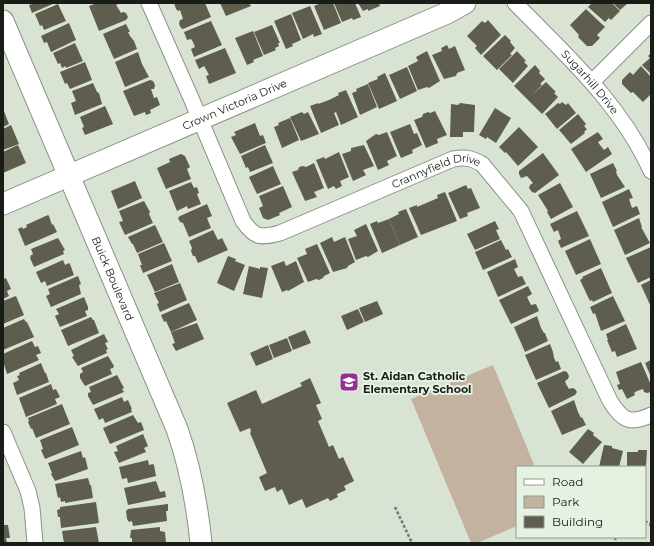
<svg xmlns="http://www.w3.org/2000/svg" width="654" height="546" font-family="Montserrat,sans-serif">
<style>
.green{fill:#c3b29f}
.building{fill:#5e5d4e}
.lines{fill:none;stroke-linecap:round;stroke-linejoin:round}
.street-casing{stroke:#889385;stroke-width:17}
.secondary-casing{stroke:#889385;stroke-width:23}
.path{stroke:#727a70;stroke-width:2.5;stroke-dasharray:3 2;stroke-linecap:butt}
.street{stroke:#fff;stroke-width:15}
.secondary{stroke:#fff;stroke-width:21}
.labels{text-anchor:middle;stroke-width:4;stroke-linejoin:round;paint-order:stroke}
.street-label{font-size:11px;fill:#181d17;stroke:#e5f1e1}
.poi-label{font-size:11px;font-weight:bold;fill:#181d17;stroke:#e5f1e1;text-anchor:start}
</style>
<rect width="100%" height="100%" fill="#d8e3d4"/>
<path class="green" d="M 493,365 L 535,467 L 517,467 L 517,526 L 477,543 L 471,543 L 411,399 Z"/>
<g class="building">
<path d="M 31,3 L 55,3 L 32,13 L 29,5 L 32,4 Z"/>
<path d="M 97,3 L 120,3 L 116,5 L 118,8 L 121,13 L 123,12 L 126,13 L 128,17 L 126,20 L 99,31 L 89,6 Z"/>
<path d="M 174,3 L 205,3 L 211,17 L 183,29 L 181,28 L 179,24 L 180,20 L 183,19 L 180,10 L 178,11 L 176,9 Z"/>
<path d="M 220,3 L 249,3 L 251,6 L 226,16 Z"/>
<path d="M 321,3 L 333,3 L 341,23 L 324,30 L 314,6 Z"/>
<path d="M 334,3 L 355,3 L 361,17 L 353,20 L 352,18 L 342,22 Z"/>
<path d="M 358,3 L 379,3 L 380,6 L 368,11 L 368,9 L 363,11 Z"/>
<path d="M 592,3 L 612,3 L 620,11 L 611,20 L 609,18 L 605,22 L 588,7 Z"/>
<path d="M 613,3 L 628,3 L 620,10 Z"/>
<path d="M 58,4 L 66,21 L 44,30 L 42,25 L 40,26 L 35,14 Z"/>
<path d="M 310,6 L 322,34 L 314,37 L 313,34 L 303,39 L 292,13 Z"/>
<path d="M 586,9 L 605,27 L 597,35 L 600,38 L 592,46 L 587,46 L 578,37 L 579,35 L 570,25 Z"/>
<path d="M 291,14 L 301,40 L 292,44 L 293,46 L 286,49 L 274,21 Z"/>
<path d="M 488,20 L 501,35 L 481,55 L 475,48 L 477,46 L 467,36 L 482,21 L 485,23 Z"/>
<path d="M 211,21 L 222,45 L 194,57 L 191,49 L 195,47 L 193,42 L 191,39 L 187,40 L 184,32 Z"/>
<path d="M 69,23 L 76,40 L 51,52 L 47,42 L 44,43 L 41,36 Z"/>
<path d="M 126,24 L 130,32 L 128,32 L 130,36 L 134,41 L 137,49 L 114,59 L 103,34 Z"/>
<path d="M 272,25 L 280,43 L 278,43 L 279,46 L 275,48 L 276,50 L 264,55 L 254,32 Z"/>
<path d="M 253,31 L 263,56 L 253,60 L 254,62 L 247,65 L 235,38 Z"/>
<path d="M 505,35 L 511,41 L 510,42 L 515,48 L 510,54 L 512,55 L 497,70 L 483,56 Z"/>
<path d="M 75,43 L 83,61 L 66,68 L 66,66 L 62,68 L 60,63 L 58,64 L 53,53 Z"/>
<path d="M 447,45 L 449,49 L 455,46 L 465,70 L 457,73 L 456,76 L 444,79 L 432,55 L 442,51 L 441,48 Z"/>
<path d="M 225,48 L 236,73 L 209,84 L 206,76 L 209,75 L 207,71 L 204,66 L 199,69 L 195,60 Z"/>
<path d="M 427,51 L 440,81 L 429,88 L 427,87 L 418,90 L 408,66 L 418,61 L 416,57 Z"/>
<path d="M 517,51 L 526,61 L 524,62 L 528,66 L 513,83 L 499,69 Z"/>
<path d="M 138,52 L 142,64 L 149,77 L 125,87 L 115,62 Z"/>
<path d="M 651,53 L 651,74 L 642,65 L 650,58 L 648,56 Z"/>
<path d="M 85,62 L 92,80 L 70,89 L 67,83 L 65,84 L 60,72 Z"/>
<path d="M 535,65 L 540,71 L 539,73 L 545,79 L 540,84 L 542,85 L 530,97 L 546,82 L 556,92 L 554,93 L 558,97 L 542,114 L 514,86 Z"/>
<path d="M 641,66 L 651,77 L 651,94 L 643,102 L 633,92 L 631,93 L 622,84 L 622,80 L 630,72 L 633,75 Z"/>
<path d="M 407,67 L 417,91 L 400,99 L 389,75 Z"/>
<path d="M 385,73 L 397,101 L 379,109 L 368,83 L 378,79 L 377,77 Z"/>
<path d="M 150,80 L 153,81 L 155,85 L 154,89 L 151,89 L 154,98 L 157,97 L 160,105 L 150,110 L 151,113 L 146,115 L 145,112 L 134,116 L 123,91 Z"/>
<path d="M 93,83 L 97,92 L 99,93 L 102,104 L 75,115 L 71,103 L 76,101 L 72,91 Z"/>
<path d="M 368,84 L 377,107 L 360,115 L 352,93 L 357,91 L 356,89 Z"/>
<path d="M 346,90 L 358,117 L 341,125 L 336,112 L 334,113 L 339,125 L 321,133 L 310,106 L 318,103 L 318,104 L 329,100 L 339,95 L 338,93 Z"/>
<path d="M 562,102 L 566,105 L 568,103 L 576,113 L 557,129 L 545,114 L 558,103 L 560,104 Z"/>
<path d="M 460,103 L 475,105 L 474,132 L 463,132 L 463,137 L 450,137 L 451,104 L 458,105 Z"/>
<path d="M 105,106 L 113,124 L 85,135 L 82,128 L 84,127 L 80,117 Z"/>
<path d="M 495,108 L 511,118 L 496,143 L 487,137 L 486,139 L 479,135 Z"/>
<path d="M 3,109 L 9,124 L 3,127 Z"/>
<path d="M 435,111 L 447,135 L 437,139 L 438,143 L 426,148 L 414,120 L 422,117 L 423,114 L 428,112 L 430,113 Z"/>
<path d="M 302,112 L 304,114 L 308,112 L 319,134 L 301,141 L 290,117 Z"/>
<path d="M 578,114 L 586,124 L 584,126 L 587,129 L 584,132 L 585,133 L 571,144 L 559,130 Z"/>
<path d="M 290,118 L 299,140 L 282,148 L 274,127 L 279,125 L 278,123 Z"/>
<path d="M 255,123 L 260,136 L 263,135 L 266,143 L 240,154 L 231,137 L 236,135 L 234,132 Z"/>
<path d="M 410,124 L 414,134 L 417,133 L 422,145 L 412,150 L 413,153 L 401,158 L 390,132 Z"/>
<path d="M 11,125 L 19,144 L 3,150 L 3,129 Z"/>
<path d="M 519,127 L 538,147 L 518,166 L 506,152 L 505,153 L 499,147 Z"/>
<path d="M 387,132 L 397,156 L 387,161 L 389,165 L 378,170 L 366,141 L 376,134 L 379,135 Z"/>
<path d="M 598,132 L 603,139 L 598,142 L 600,145 L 604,150 L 608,147 L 612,154 L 586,172 L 571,149 Z"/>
<path d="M 18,145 L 26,163 L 3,173 L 3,152 Z"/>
<path d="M 265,145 L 273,163 L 250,172 L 248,167 L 246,168 L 241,156 Z"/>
<path d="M 364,145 L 374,166 L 363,170 L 366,175 L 353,181 L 342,154 L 351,151 L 351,148 Z"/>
<path d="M 339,152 L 349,177 L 340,181 L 342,186 L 336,189 L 334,186 L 328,189 L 316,160 L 324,157 L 325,159 Z"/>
<path d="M 543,153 L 559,175 L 535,193 L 532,192 L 529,188 L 530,185 L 533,183 L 527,176 L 521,178 L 519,174 L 519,171 Z"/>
<path d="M 181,154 L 185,156 L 190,167 L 187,169 L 191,179 L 166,189 L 157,168 L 170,162 L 169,159 Z"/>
<path d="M 314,163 L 324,188 L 314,192 L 317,197 L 305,201 L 292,172 L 298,170 L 299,167 L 303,166 L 306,167 Z"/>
<path d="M 613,163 L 617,171 L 616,171 L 617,175 L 625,187 L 601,198 L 590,174 Z"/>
<path d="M 273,166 L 281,184 L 257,194 L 249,177 Z"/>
<path d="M 135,181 L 142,198 L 118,209 L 111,191 Z"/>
<path d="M 191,182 L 194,188 L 197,187 L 199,193 L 197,194 L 201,204 L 188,209 L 187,206 L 177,211 L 169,191 Z"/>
<path d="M 560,183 L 573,207 L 551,219 L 547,212 L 548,211 L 538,195 Z"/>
<path d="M 466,185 L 468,189 L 471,188 L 480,208 L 467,213 L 468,216 L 460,219 L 448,193 Z"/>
<path d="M 283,186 L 292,207 L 279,213 L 280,215 L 268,220 L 263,218 L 259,208 L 263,206 L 259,196 Z"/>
<path d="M 629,189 L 633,198 L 629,199 L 632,208 L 637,206 L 640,214 L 613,227 L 602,202 Z"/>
<path d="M 445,192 L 457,221 L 421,235 L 409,208 L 417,205 L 417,207 L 438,198 L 437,195 Z"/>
<path d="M 144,201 L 150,212 L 149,214 L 153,223 L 125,235 L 119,222 L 123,221 L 119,211 Z"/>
<path d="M 207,204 L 212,216 L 207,218 L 211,228 L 189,237 L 183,223 L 180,222 L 178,218 L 180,216 Z"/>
<path d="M 406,209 L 418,237 L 400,245 L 389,219 L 399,214 L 398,212 Z"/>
<path d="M 577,211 L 589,236 L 561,248 L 558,241 L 561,239 L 558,230 L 554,232 L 550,224 Z"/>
<path d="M 48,215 L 49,216 L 52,225 L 53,224 L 57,232 L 25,246 L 18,229 L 22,227 L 23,229 L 27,227 L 26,225 Z"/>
<path d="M 639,218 L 642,227 L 641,227 L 650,243 L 625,255 L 614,230 Z"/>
<path d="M 389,219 L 400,245 L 382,253 L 370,224 L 377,221 L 378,223 Z"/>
<path d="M 495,221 L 499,229 L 496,230 L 500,239 L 475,250 L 467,234 Z"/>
<path d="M 366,224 L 378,251 L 368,257 L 366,256 L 356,260 L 348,239 L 357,236 L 354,230 Z"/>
<path d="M 155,225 L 163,242 L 137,253 L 133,244 L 132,244 L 128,237 Z"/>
<path d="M 213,230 L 218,240 L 222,238 L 228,250 L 198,263 L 195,256 L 193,256 L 191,251 L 192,248 L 189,241 Z"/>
<path d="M 332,237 L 334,242 L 345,237 L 355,262 L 348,266 L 347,268 L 333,272 L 320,243 Z"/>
<path d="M 58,238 L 65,250 L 63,251 L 64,254 L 34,267 L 30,258 L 31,257 L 30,256 L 33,254 L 31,249 Z"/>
<path d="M 590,239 L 601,264 L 576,275 L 565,251 Z"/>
<path d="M 501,240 L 506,250 L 508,249 L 512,257 L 483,270 L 475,252 Z"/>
<path d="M 164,243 L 172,261 L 143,273 L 140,265 L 142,265 L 138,254 Z"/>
<path d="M 317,244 L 330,273 L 324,276 L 323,278 L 319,280 L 316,279 L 308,282 L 297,258 L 307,254 L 305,249 Z"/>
<path d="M 651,247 L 651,277 L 638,283 L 626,258 Z"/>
<path d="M 228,256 L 236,259 L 235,261 L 245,265 L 234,291 L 217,283 Z"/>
<path d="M 515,259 L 518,267 L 514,269 L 518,277 L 522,276 L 526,284 L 498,297 L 487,272 Z"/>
<path d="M 63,260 L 65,265 L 69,263 L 70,264 L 74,275 L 47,286 L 45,281 L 41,283 L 36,272 Z"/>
<path d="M 284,261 L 286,266 L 296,261 L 304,282 L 288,291 L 287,290 L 282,292 L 271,266 Z"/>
<path d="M 172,264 L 179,282 L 155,292 L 147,275 Z"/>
<path d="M 249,266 L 260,269 L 260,267 L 268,268 L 262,298 L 243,294 Z"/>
<path d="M 601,268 L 612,293 L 593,302 L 592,300 L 590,301 L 580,280 L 583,278 L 582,277 Z"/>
<path d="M 78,276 L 81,284 L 79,285 L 81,294 L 51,307 L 46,296 L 50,294 L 48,289 Z"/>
<path d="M 6,278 L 11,289 L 7,291 L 9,296 L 3,299 L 3,279 Z"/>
<path d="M 651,280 L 651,307 L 641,285 Z"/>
<path d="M 180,283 L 187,300 L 160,312 L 157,304 L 159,303 L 154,293 Z"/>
<path d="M 528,286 L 532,294 L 527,297 L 531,305 L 536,304 L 539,311 L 511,324 L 499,300 Z"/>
<path d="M 16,296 L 24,315 L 3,324 L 3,301 Z"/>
<path d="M 613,296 L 625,321 L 601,331 L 595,313 L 593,314 L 590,307 Z"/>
<path d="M 84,297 L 88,307 L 88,310 L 85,311 L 87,316 L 60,327 L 55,316 L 59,314 L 56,309 Z"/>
<path d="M 377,301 L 383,314 L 365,322 L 359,308 Z"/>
<path d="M 189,303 L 197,320 L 171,332 L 166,321 L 164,322 L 161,315 Z"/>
<path d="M 358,309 L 364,322 L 347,330 L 341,316 Z"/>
<path d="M 537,316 L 541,328 L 544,333 L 545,333 L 548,341 L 525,352 L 514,327 Z"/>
<path d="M 91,317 L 93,320 L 94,320 L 99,333 L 68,346 L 61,330 Z"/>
<path d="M 24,319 L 26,322 L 27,322 L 34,337 L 3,350 L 3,328 Z"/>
<path d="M 197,323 L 204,339 L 176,351 L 172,344 L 175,343 L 171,332 Z"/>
<path d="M 626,324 L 637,349 L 617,357 L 615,351 L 612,352 L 607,340 L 608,340 L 606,334 Z"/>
<path d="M 305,330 L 311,343 L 293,350 L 288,337 Z"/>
<path d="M 104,334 L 108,342 L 105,343 L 108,349 L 106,350 L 107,353 L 78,366 L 72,357 L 74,356 L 71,350 Z"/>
<path d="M 287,338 L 292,351 L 274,358 L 269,345 Z"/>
<path d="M 32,341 L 35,347 L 38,346 L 41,353 L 36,355 L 39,360 L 7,374 L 3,361 L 3,354 Z"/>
<path d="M 550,344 L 553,352 L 554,358 L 556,362 L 558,361 L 561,369 L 536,380 L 525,355 Z"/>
<path d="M 268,345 L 273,359 L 256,366 L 250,353 Z"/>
<path d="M 108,356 L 114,366 L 113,368 L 110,369 L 112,374 L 85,386 L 80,378 L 80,374 L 83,372 L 81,368 Z"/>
<path d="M 651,360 L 651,377 L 645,363 Z"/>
<path d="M 641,362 L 651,385 L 651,392 L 647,393 L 644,392 L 643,389 L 637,391 L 634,393 L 635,395 L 627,399 L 622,389 L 619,390 L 617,385 L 620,384 L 616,372 Z"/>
<path d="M 41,363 L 45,373 L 46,373 L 49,382 L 17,395 L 13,383 L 19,380 L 17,376 L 20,375 L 19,373 Z"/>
<path d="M 564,371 L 567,372 L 569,376 L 568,379 L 565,381 L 566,384 L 569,389 L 572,388 L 575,389 L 577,392 L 575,395 L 549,408 L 537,383 Z"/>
<path d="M 117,375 L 124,388 L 122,389 L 124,392 L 93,405 L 88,396 L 88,393 L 91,392 L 89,387 Z"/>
<path d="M 310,378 L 321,403 L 316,405 L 322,419 L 318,421 L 329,447 L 333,445 L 339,459 L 343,457 L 354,481 L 344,486 L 346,490 L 337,494 L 338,497 L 330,501 L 328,498 L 306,508 L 302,499 L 289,505 L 282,489 L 277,492 L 275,487 L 265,491 L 259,477 L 267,473 L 250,433 L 251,432 L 250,428 L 240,432 L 227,403 L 256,390 L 262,404 L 302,386 L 300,383 Z"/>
<path d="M 51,384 L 53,390 L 56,389 L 60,397 L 55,399 L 57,404 L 26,417 L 19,398 Z"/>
<path d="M 122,397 L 124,402 L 128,400 L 132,409 L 131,409 L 132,412 L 105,423 L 103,418 L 99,420 L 94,409 Z"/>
<path d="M 574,400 L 578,412 L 581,418 L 582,417 L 586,425 L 562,435 L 551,411 Z"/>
<path d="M 62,404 L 70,424 L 36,438 L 32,428 L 31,429 L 28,422 L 29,421 L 28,418 Z"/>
<path d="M 133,415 L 138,423 L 141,422 L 144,430 L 110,444 L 103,428 Z"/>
<path d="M 72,427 L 79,445 L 45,459 L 41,450 L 43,449 L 40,440 Z"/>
<path d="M 588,429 L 594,433 L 593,435 L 602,442 L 583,464 L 569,452 Z"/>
<path d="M 143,434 L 148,446 L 144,448 L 146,452 L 119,463 L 114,452 L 118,451 L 116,446 Z"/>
<path d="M 604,445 L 612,446 L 612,448 L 623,451 L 619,467 L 599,467 Z"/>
<path d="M 638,450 L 647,450 L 646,467 L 627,467 L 627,452 L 638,452 Z"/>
<path d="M 81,451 L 83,458 L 85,457 L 88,469 L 55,481 L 51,474 L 52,473 L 48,463 Z"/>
<path d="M 148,460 L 149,465 L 153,464 L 154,465 L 156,476 L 128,483 L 127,478 L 122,479 L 119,467 Z"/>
<path d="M 88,478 L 90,485 L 91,485 L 93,498 L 65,503 L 65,501 L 61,502 L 60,497 L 58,498 L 55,484 Z"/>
<path d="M 156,481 L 160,492 L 165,491 L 166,497 L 128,505 L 124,488 Z"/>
<path d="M 96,502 L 99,523 L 61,528 L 60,517 L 58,517 L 57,510 L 60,509 L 60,507 Z"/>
<path d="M 168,504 L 168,511 L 166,511 L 167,521 L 133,526 L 132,521 L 129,522 L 127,519 L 126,511 L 128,509 Z"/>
<path d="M 3,525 L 8,525 L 10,538 L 6,538 L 7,543 L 3,543 Z"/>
<path d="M 96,527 L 99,543 L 64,543 L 62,531 Z"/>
<path d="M 160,527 L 160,531 L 165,532 L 166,543 L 132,542 L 132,538 L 130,538 L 131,530 Z"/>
</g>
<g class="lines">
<defs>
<g id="street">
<path id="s1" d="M 149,3 L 191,98 L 243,221 C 255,238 260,238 280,233 L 453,159 C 466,157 471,158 482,164 L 521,211 L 610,401 C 622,420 629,425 651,415"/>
<path id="s2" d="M 515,3 C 566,55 621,104 651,171"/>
<path d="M 592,82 L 651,23"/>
<path d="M 3,432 L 28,491 L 32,508 L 35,543"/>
</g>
<g id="secondary">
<path id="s3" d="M 3,21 L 177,429 C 190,466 197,503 201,543"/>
<path id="s4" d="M 3,204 L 447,13 L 465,3"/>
</g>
</defs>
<use href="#street" class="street-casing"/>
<use href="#secondary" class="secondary-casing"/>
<g class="path">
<path d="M 395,507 L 412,543"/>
<path d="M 645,521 L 650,524 L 651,527"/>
<path d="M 615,537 L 616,543"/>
</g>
<use href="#street" class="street"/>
<use href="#secondary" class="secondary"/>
</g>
<defs>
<symbol id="school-square" viewBox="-11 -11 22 22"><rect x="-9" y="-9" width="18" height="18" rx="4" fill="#962f93" stroke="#e5f1e1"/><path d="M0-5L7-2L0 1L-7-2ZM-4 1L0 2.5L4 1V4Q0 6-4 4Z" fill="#fff"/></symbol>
</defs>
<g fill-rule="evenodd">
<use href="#school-square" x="338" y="371" width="22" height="22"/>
</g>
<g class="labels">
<g class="street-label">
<text dy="4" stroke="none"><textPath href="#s2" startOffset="109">Sugarhill Drive</textPath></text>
<text dy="4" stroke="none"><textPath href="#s4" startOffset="252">Crown Victoria Drive</textPath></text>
<text dy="4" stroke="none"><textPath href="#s1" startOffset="450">Crannyfield Drive</textPath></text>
<text dy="4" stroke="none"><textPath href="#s3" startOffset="280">Buick Boulevard</textPath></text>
</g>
<g class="poi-label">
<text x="363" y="380">St. Aidan Catholic<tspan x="363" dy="13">Elementary School</tspan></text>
</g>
</g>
<rect width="654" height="546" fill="none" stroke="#181d17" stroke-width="8"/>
<rect x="516" y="466" width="130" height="72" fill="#e5f1e1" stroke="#939c90"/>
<rect x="524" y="479" width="20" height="6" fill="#ffffff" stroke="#939c90"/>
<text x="552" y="486" font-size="12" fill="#181d17">Road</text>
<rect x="524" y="496" width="20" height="12" fill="#c3b29f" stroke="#939c90"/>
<text x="552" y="506" font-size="12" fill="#181d17">Park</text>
<rect x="524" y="516" width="20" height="12" fill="#5e5d4e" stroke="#939c90"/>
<text x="552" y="526" font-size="12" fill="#181d17">Building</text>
</svg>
